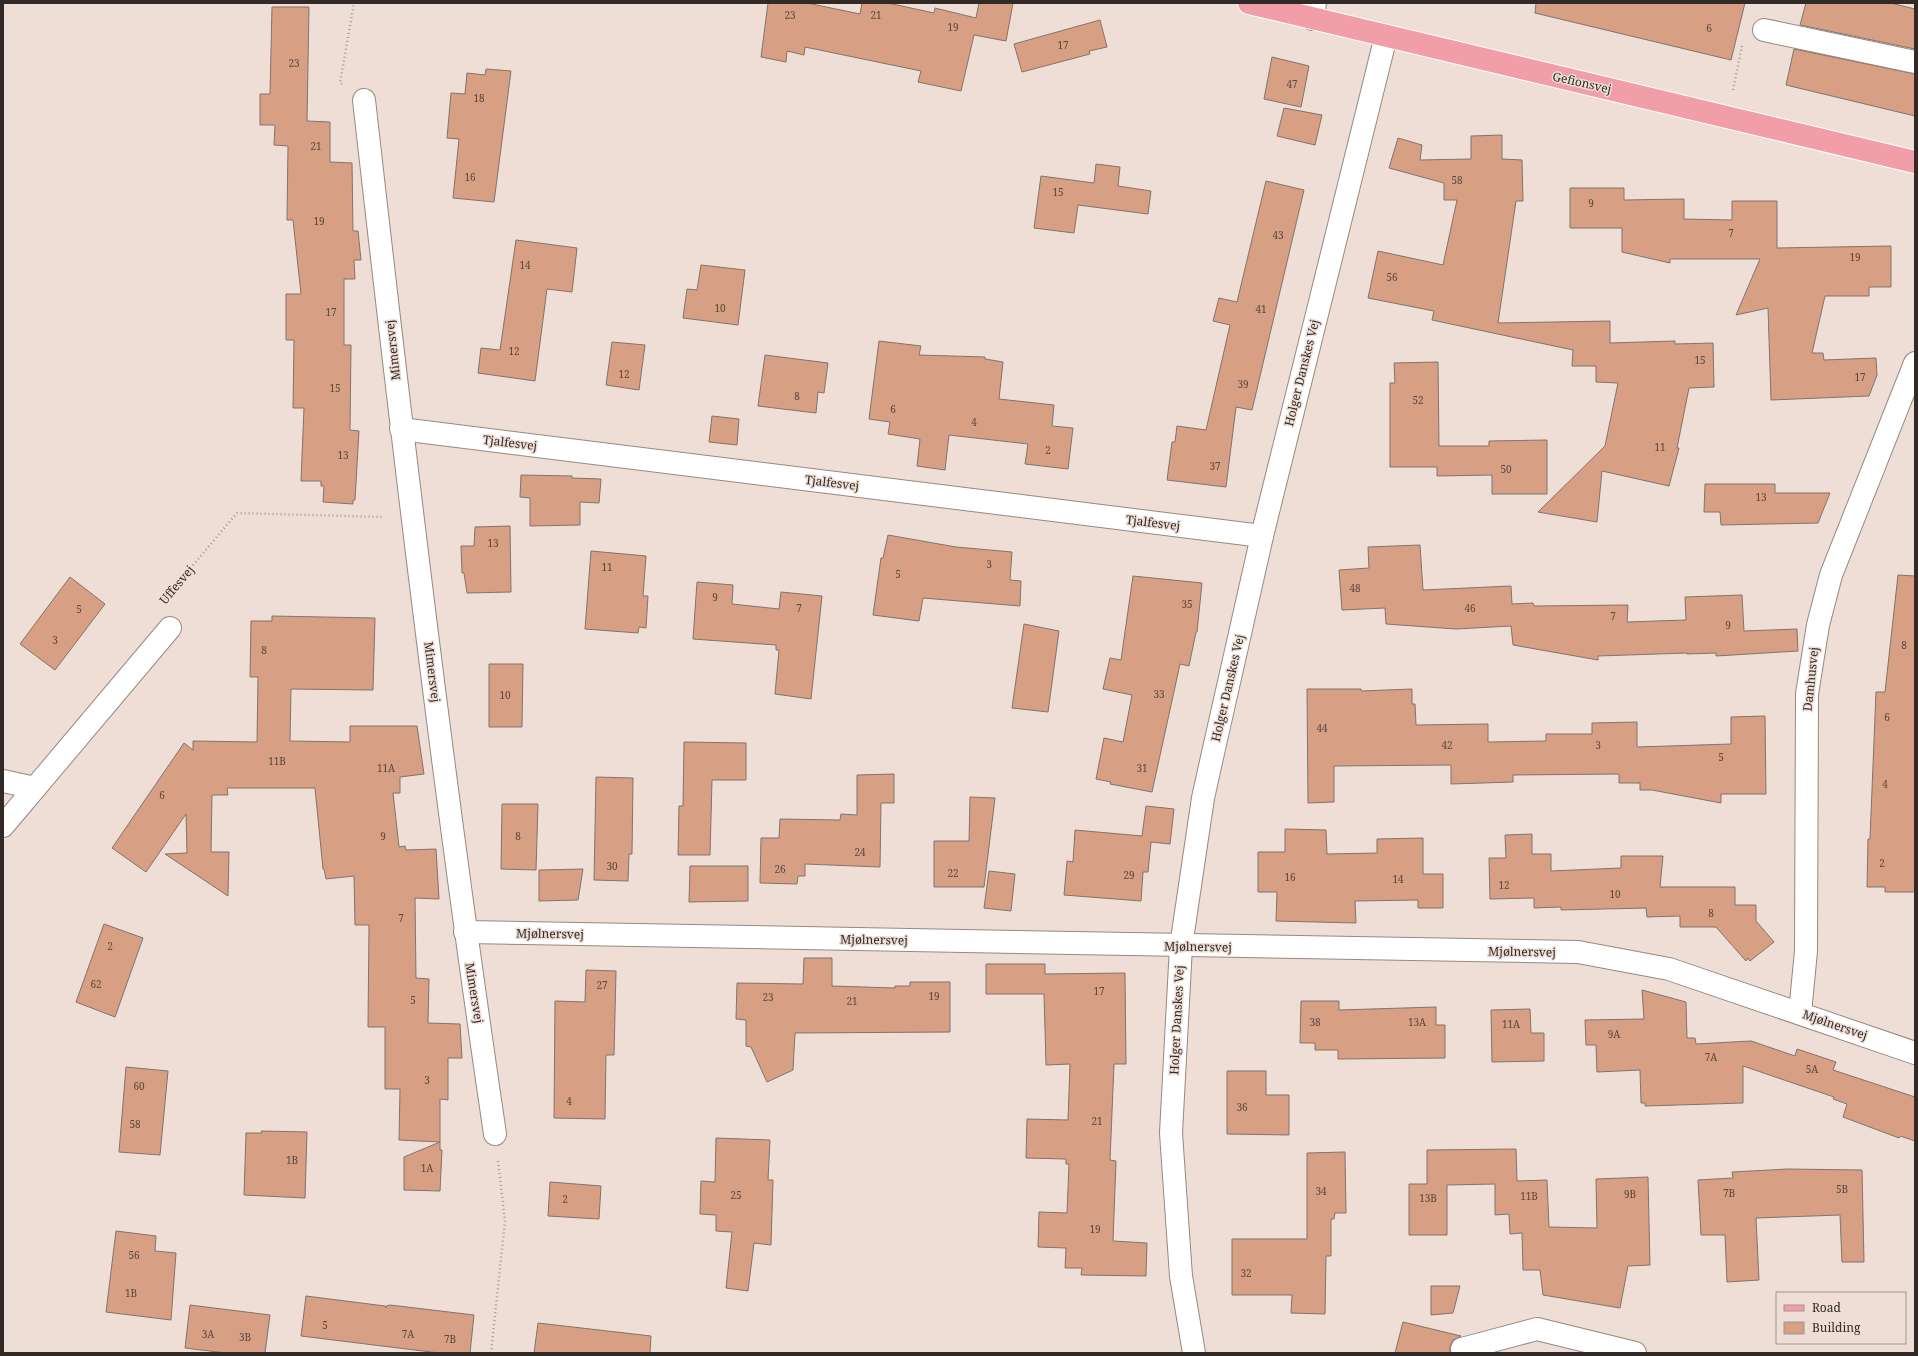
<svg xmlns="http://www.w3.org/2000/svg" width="1918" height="1356" font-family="'Noto Serif',serif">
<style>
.building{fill:#d79f84;stroke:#82736c}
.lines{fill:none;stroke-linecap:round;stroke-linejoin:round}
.minor-casing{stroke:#978881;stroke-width:24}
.major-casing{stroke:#fff;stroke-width:24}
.path{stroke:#a79a94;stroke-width:2.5;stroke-dasharray:1 3;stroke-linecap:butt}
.minor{stroke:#fff;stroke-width:22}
.major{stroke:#f19ea9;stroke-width:22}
.labels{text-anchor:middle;stroke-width:3;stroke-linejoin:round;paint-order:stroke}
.number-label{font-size:10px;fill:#5a473e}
.street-label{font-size:12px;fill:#312a27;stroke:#eeded6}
</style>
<rect width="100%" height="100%" fill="#eeded6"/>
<g class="building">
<path d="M 768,3 L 807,3 L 860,14 L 862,3 L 888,3 L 934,13 L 935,8 L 976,18 L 979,3 L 1013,3 L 1006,41 L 974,35 L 961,91 L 918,82 L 921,71 L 805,47 L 804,55 L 787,51 L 786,62 L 761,57 Z"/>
<path d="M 1536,3 L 1745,3 L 1731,60 L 1535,13 Z"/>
<path d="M 1806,3 L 1891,3 L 1915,9 L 1915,49 L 1800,25 Z"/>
<path d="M 272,7 L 309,7 L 307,121 L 330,122 L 330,162 L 352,163 L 353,231 L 358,231 L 361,260 L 354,260 L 355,279 L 344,279 L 344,345 L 351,345 L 350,430 L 359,431 L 355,500 L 353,500 L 353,504 L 323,502 L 324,486 L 321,486 L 321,481 L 301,481 L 304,408 L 293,408 L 294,340 L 286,340 L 286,294 L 301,294 L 293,220 L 287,220 L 288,146 L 274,145 L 275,125 L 260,125 L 260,94 L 270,94 Z"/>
<path d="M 1100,20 L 1107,47 L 1089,51 L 1090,54 L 1022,72 L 1014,44 Z"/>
<path d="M 1794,49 L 1915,74 L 1915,116 L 1786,85 Z"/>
<path d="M 1272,57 L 1309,66 L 1301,107 L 1264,99 Z"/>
<path d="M 486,69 L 511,71 L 494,202 L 453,198 L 459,139 L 447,138 L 451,93 L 465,94 L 467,73 L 485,75 Z"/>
<path d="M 1284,108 L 1322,115 L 1315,145 L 1277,136 Z"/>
<path d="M 1502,135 L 1502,159 L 1522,160 L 1523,201 L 1516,201 L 1498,323 L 1610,321 L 1610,343 L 1675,341 L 1675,344 L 1713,343 L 1714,387 L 1689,388 L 1677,448 L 1679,448 L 1669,486 L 1602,471 L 1597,522 L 1538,512 L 1605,446 L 1618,383 L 1596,382 L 1596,366 L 1572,366 L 1573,350 L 1432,320 L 1434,311 L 1368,298 L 1378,251 L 1443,265 L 1457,200 L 1444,200 L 1444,183 L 1389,168 L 1398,138 L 1422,145 L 1420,160 L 1471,159 L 1471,136 Z"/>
<path d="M 1096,164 L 1120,167 L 1118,186 L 1151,191 L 1148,214 L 1078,205 L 1074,233 L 1034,228 L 1041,176 L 1094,183 Z"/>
<path d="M 1266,181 L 1304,190 L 1252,410 L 1236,407 L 1226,487 L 1167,480 L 1172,442 L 1175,442 L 1177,426 L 1206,430 L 1230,325 L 1213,321 L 1219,298 L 1237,302 Z"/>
<path d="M 1570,188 L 1624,188 L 1624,200 L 1684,199 L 1684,219 L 1732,220 L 1732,201 L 1777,201 L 1777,248 L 1891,246 L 1891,287 L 1869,287 L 1869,296 L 1825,296 L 1812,353 L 1823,353 L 1824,360 L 1876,358 L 1877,375 L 1869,396 L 1771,400 L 1768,308 L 1736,315 L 1760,259 L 1670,259 L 1670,263 L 1622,252 L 1622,228 L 1570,228 Z"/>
<path d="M 516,240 L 577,248 L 572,292 L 547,289 L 535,381 L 478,373 L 481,348 L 500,350 Z"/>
<path d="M 701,265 L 745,270 L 738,325 L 683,318 L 687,289 L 697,290 Z"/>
<path d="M 879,341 L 921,346 L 919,355 L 985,357 L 985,359 L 1003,362 L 999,399 L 1054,405 L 1052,426 L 1073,428 L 1068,469 L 1025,464 L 1028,444 L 949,435 L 945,470 L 917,466 L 920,439 L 888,434 L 890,422 L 869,419 Z"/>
<path d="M 612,342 L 645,345 L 639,390 L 606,385 Z"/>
<path d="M 765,355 L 828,363 L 824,393 L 818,392 L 816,413 L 758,406 Z"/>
<path d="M 1438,362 L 1439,446 L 1489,446 L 1489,441 L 1547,440 L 1547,494 L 1492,494 L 1492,475 L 1437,476 L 1437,467 L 1390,467 L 1390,383 L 1395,383 L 1394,363 Z"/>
<path d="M 712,416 L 739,419 L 737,445 L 709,442 Z"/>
<path d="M 521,475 L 572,476 L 572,478 L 601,479 L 599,503 L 580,502 L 580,525 L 530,526 L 530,498 L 520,497 Z"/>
<path d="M 1705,484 L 1775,484 L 1775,493 L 1830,493 L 1818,523 L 1721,525 L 1720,512 L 1704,512 Z"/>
<path d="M 510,526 L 511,592 L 467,593 L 464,573 L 462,573 L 461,546 L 474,546 L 475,527 Z"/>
<path d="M 888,535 L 956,547 L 1012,552 L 1010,580 L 1021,581 L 1020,606 L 923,598 L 919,621 L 873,615 L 881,558 L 883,558 Z"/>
<path d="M 1420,545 L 1423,590 L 1511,586 L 1512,604 L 1533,603 L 1534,606 L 1628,605 L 1627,622 L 1686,620 L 1685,597 L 1742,595 L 1744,631 L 1797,629 L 1798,651 L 1716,656 L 1716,653 L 1687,654 L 1687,653 L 1598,656 L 1598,660 L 1513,645 L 1511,626 L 1456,629 L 1386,624 L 1385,608 L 1342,610 L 1339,570 L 1369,568 L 1368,547 Z"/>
<path d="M 591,551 L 646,556 L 643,596 L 648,596 L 646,628 L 639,627 L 638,633 L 585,629 Z"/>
<path d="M 1898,575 L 1915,576 L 1915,892 L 1885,892 L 1885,887 L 1867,887 L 1868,839 L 1870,839 L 1876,692 L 1885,692 Z"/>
<path d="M 1133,576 L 1202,583 L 1197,632 L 1196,632 L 1189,666 L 1180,664 L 1152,792 L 1110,784 L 1111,782 L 1096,779 L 1104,738 L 1123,742 L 1132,695 L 1103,689 L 1110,658 L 1121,660 Z"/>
<path d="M 70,577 L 105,604 L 55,670 L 20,644 Z"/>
<path d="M 697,582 L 733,585 L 732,604 L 779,609 L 781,592 L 822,596 L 811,699 L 775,694 L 779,650 L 776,650 L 776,645 L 693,639 Z"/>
<path d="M 272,616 L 375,618 L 373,690 L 291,689 L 290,741 L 350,742 L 350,726 L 417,726 L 424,774 L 400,777 L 400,793 L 393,793 L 399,847 L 405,846 L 406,850 L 436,849 L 439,899 L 415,898 L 416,978 L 429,979 L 428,1023 L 460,1024 L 462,1058 L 448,1058 L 448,1100 L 440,1099 L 440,1142 L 399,1140 L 400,1089 L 385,1089 L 385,1027 L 368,1027 L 369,925 L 355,925 L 354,876 L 326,879 L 324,869 L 323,869 L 315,788 L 227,788 L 228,795 L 212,795 L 211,852 L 229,852 L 228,896 L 165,854 L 187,853 L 186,814 L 146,872 L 112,848 L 184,743 L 193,750 L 193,741 L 257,742 L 258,677 L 250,677 L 251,621 L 272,621 Z"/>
<path d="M 1024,624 L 1059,631 L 1048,712 L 1012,708 Z"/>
<path d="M 489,664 L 523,664 L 522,727 L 489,727 Z"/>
<path d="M 1307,689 L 1361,689 L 1361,691 L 1412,689 L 1412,704 L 1415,704 L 1416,725 L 1488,724 L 1488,742 L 1546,741 L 1546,734 L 1592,734 L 1592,723 L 1637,722 L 1637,747 L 1731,744 L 1731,717 L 1765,716 L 1766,794 L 1721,794 L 1721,803 L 1652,790 L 1640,790 L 1640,783 L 1619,783 L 1619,774 L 1513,775 L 1513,782 L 1451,784 L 1451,765 L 1334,766 L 1334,802 L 1308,803 Z"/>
<path d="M 684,742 L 746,743 L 746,780 L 712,780 L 710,855 L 678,855 L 679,806 L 683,806 Z"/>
<path d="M 894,774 L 894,803 L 881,803 L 880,867 L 805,864 L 805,876 L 798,876 L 797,884 L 760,883 L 761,838 L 779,838 L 780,819 L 840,820 L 841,814 L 857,815 L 857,775 Z"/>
<path d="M 596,777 L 633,778 L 632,854 L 629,854 L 628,881 L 594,880 Z"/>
<path d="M 970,797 L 995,798 L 984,887 L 934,887 L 934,841 L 969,841 Z"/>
<path d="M 502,804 L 538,804 L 536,870 L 501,869 Z"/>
<path d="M 1146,806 L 1174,809 L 1170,844 L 1151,842 L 1148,872 L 1143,872 L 1141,901 L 1064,895 L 1067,861 L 1073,862 L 1075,830 L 1142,836 Z"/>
<path d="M 1285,829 L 1326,830 L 1327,854 L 1377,853 L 1377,839 L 1423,838 L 1423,874 L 1443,874 L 1443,908 L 1418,908 L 1418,900 L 1355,901 L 1356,923 L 1276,921 L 1277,892 L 1258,892 L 1258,852 L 1285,852 Z"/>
<path d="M 1532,834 L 1532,854 L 1551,854 L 1551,871 L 1621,868 L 1621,856 L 1663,856 L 1660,887 L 1735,887 L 1735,905 L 1756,905 L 1756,921 L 1774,942 L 1750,961 L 1748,958 L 1746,961 L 1716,927 L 1680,927 L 1680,916 L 1647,917 L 1646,908 L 1561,910 L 1561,907 L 1534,908 L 1534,898 L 1490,899 L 1489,858 L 1506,858 L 1505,835 Z"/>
<path d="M 690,866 L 748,866 L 748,901 L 689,902 Z"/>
<path d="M 583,869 L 578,900 L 539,901 L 539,870 Z"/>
<path d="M 989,871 L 1015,874 L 1011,911 L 984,908 Z"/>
<path d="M 104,924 L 143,938 L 115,1017 L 76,1002 Z"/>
<path d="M 804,958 L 832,958 L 832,986 L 895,988 L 895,986 L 910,986 L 910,982 L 950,982 L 950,1032 L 795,1033 L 793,1070 L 767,1082 L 751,1047 L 746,1046 L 746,1020 L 736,1019 L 737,983 L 803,984 Z"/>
<path d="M 986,964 L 1045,964 L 1045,974 L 1125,973 L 1126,1064 L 1114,1064 L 1110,1160 L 1116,1161 L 1113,1241 L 1147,1243 L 1146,1276 L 1081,1275 L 1082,1268 L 1065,1268 L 1066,1248 L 1038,1247 L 1039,1212 L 1067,1213 L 1069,1164 L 1066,1164 L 1066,1159 L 1026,1158 L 1027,1119 L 1068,1120 L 1070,1064 L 1046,1065 L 1044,994 L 986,994 Z"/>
<path d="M 586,970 L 616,971 L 614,1055 L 606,1055 L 605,1119 L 554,1118 L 555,1001 L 585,1002 Z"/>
<path d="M 1642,990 L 1686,1002 L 1687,1038 L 1695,1038 L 1696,1044 L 1751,1041 L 1795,1056 L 1797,1049 L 1836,1062 L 1833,1070 L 1915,1097 L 1915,1141 L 1900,1136 L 1899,1138 L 1843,1117 L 1847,1104 L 1833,1099 L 1834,1097 L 1743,1066 L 1743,1103 L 1645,1106 L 1645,1103 L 1641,1103 L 1640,1070 L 1597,1072 L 1596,1045 L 1586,1045 L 1585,1020 L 1644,1019 Z"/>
<path d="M 1301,1001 L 1339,1001 L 1339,1010 L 1436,1007 L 1436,1025 L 1445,1025 L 1445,1058 L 1338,1059 L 1338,1050 L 1315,1050 L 1315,1043 L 1300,1043 Z"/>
<path d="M 1530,1009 L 1531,1033 L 1544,1033 L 1544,1061 L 1492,1062 L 1491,1010 Z"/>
<path d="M 126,1067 L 168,1071 L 160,1155 L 119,1152 Z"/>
<path d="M 1227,1071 L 1266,1071 L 1266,1095 L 1289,1095 L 1289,1135 L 1227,1134 Z"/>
<path d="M 261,1131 L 307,1132 L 305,1198 L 244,1195 L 246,1133 L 262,1133 Z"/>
<path d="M 716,1138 L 770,1140 L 768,1180 L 773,1180 L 771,1245 L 754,1243 L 748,1291 L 726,1288 L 732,1232 L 716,1231 L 716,1215 L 700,1214 L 701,1181 L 715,1182 Z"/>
<path d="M 440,1142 L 440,1150 L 442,1150 L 440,1191 L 404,1190 L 404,1157 Z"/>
<path d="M 1516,1149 L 1517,1181 L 1547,1180 L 1549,1227 L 1597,1228 L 1596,1179 L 1648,1177 L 1650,1265 L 1628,1266 L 1620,1308 L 1543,1295 L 1540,1270 L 1523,1270 L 1522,1233 L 1510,1234 L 1509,1214 L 1495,1215 L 1495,1184 L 1447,1185 L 1447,1235 L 1409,1235 L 1409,1184 L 1427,1184 L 1427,1150 Z"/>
<path d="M 1345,1152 L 1346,1213 L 1335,1213 L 1334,1219 L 1331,1219 L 1331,1256 L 1326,1256 L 1325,1314 L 1291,1313 L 1292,1295 L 1232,1295 L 1232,1239 L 1307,1239 L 1307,1153 Z"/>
<path d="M 1788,1169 L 1862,1170 L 1864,1262 L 1842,1262 L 1840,1215 L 1756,1218 L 1759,1280 L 1727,1282 L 1725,1235 L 1701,1235 L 1698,1180 L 1733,1178 L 1732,1172 Z"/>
<path d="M 550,1182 L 601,1186 L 599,1219 L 548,1216 Z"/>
<path d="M 116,1231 L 156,1236 L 155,1251 L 176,1253 L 171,1320 L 106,1312 Z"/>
<path d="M 1431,1286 L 1460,1286 L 1453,1313 L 1431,1315 Z"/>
<path d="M 306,1296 L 385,1306 L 386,1308 L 386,1306 L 390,1305 L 474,1315 L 470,1353 L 439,1353 L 301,1336 Z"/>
<path d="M 190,1305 L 270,1315 L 265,1353 L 226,1353 L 185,1348 Z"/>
<path d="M 1403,1322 L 1461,1336 L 1453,1340 L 1450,1346 L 1450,1353 L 1395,1353 Z"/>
<path d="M 538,1323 L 651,1336 L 650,1353 L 534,1353 Z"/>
</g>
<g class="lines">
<defs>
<g id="minor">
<path d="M 1312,19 L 1315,3"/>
<path d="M 1764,30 L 1915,62"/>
<path d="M 364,100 C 403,445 444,791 495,1134"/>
<path d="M 401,429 L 1262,536"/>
<path d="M 3,781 L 35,788"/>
<path d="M 3,826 L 170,628"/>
<path d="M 465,932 L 1578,952 L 1669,969 L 1915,1053"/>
<path d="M 1800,1013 L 1806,951 L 1807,694 L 1818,625 L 1831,575 L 1915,363"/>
<path d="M 1462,1349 L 1537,1329 L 1635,1353"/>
<path d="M 1194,1353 L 1181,1276 L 1171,1133 L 1181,946 L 1203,798 L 1213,753 L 1262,536 L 1386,36"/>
</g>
<path id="major" d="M 1249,3 L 1915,162"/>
</defs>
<use href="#minor" class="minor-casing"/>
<use href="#major" class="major-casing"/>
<g class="path">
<path d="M 342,84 L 340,83 L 354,3"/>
<path d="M 1733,90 L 1742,46"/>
<path d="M 162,602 L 237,513 L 384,517"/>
<path d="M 491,1353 L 505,1221 L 498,1161"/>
</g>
<use href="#minor" class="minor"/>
<use href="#major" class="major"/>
</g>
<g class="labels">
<g class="number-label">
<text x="790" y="19">23</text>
<text x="876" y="19">21</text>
<text x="953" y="31">19</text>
<text x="1709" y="32">6</text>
<text x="1063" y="49">17</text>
<text x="294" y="67">23</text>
<text x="1292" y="88">47</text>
<text x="479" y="102">18</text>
<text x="316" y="150">21</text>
<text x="470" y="181">16</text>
<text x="1457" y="184">58</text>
<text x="1058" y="196">15</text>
<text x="1591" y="207">9</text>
<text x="319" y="225">19</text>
<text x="1731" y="237">7</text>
<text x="1278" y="239">43</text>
<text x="1855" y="261">19</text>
<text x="525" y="269">14</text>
<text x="1392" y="281">56</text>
<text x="720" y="312">10</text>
<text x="1261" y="313">41</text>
<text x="331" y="316">17</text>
<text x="514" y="355">12</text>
<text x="1700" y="364">15</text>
<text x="624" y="378">12</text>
<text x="1860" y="381">17</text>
<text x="1243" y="388">39</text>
<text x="335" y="392">15</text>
<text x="797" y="400">8</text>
<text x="1418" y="404">52</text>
<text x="893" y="413">6</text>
<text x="974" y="426">4</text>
<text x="1660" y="451">11</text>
<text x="1048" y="454">2</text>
<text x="343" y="459">13</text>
<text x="1215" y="470">37</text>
<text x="1506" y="473">50</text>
<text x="1761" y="501">13</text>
<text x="493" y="547">13</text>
<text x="989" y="568">3</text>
<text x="607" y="571">11</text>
<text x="898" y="578">5</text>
<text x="1355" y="592">48</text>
<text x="715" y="601">9</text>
<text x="1187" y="608">35</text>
<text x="799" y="612">7</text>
<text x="1470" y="612">46</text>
<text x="79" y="613">5</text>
<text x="1613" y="620">7</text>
<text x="1728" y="629">9</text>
<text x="55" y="644">3</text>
<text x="1904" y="649">8</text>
<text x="264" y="654">8</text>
<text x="1159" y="698">33</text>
<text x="505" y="699">10</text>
<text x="1887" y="721">6</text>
<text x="1322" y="732">44</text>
<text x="1447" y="749">42</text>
<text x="1598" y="749">3</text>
<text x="1721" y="761">5</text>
<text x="277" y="765">11B</text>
<text x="386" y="772">11A</text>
<text x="1142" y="772">31</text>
<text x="1885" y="788">4</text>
<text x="162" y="799">6</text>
<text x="383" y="840">9</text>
<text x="518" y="840">8</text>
<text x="860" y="856">24</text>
<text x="1882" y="867">2</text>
<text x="612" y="870">30</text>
<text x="780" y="873">26</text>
<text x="953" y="877">22</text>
<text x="1129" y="879">29</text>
<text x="1290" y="881">16</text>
<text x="1398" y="883">14</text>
<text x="1504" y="889">12</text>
<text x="1615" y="898">10</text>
<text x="1711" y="917">8</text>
<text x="401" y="922">7</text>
<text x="110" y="950">2</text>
<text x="96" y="988">62</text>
<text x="602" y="989">27</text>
<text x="1099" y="995">17</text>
<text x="934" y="1000">19</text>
<text x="768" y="1001">23</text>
<text x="413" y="1004">5</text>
<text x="852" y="1005">21</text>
<text x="1315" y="1026">38</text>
<text x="1417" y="1026">13A</text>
<text x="1511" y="1028">11A</text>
<text x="1614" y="1038">9A</text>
<text x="1711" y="1061">7A</text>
<text x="1812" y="1073">5A</text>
<text x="427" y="1084">3</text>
<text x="139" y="1090">60</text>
<text x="569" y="1105">4</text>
<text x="1242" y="1111">36</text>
<text x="1097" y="1125">21</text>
<text x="135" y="1128">58</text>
<text x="292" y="1164">1B</text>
<text x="427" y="1172">1A</text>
<text x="1842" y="1193">5B</text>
<text x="1321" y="1195">34</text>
<text x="1729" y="1197">7B</text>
<text x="1630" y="1198">9B</text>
<text x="736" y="1199">25</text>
<text x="1529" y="1200">11B</text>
<text x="1428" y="1202">13B</text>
<text x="565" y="1203">2</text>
<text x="1095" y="1233">19</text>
<text x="134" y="1259">56</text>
<text x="1246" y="1277">32</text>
<text x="131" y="1297">1B</text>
<text x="325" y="1329">5</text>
<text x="208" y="1338">3A</text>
<text x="408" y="1338">7A</text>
<text x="245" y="1341">3B</text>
<text x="450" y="1343">7B</text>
</g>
<g class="street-label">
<text transform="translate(1582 83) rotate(13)" y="4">Gefionsvej</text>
<text transform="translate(393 350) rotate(-96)" y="4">Mimersvej</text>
<text transform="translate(1302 373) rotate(-76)" y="4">Holger Danskes Vej</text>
<text transform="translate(510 443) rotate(7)" y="4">Tjalfesvej</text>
<text transform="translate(832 483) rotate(7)" y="4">Tjalfesvej</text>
<text transform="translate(1153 523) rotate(7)" y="4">Tjalfesvej</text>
<text transform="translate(177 585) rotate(-50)" y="4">Uffesvej</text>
<text transform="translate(432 672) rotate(83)" y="4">Mimersvej</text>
<text transform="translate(1811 679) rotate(-84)" y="4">Damhusvej</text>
<text transform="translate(1228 688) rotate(-77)" y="4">Holger Danskes Vej</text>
<text transform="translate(550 934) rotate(1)" y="4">Mjølnersvej</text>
<text transform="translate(874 940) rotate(1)" y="4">Mjølnersvej</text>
<text transform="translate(1198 947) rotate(1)" y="4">Mjølnersvej</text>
<text transform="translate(1522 952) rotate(1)" y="4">Mjølnersvej</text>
<text transform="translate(474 993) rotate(81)" y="4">Mimersvej</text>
<text transform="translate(1177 1020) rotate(-87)" y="4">Holger Danskes Vej</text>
<text transform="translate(1835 1025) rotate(19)" y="4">Mjølnersvej</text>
</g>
</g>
<rect width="1918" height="1356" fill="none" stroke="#312a27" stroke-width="8"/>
<rect x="1776" y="1292" width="130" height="52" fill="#eeded6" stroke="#a29690"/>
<rect x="1784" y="1305" width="20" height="6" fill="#f19ea9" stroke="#a29690"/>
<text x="1812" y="1312" font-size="12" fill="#312a27">Road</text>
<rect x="1784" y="1322" width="20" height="12" fill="#d79f84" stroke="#a29690"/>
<text x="1812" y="1332" font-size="12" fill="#312a27">Building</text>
</svg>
